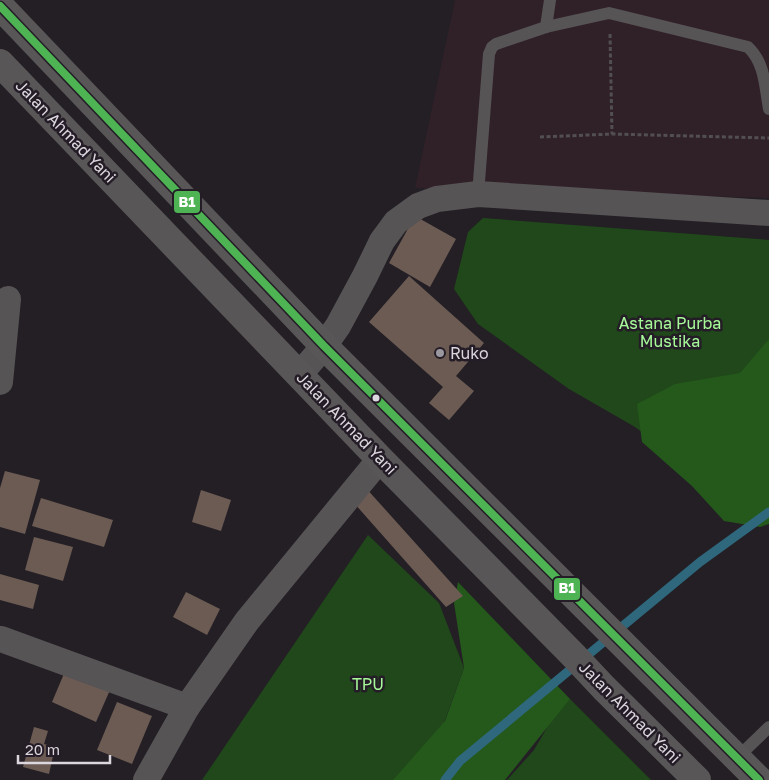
<svg xmlns="http://www.w3.org/2000/svg" width="769" height="780" font-family="'Golos Text',sans-serif">
<style>
.industrial{fill:#302128}
.green{fill:#20481a}
.forest{fill:#24591b}
.lines{fill:none;stroke-linecap:round;stroke-linejoin:round}
.stream{stroke:#2f687d;stroke-width:9}
.building{fill:#6c5b53}
.path{stroke:#524f51;stroke-width:3;stroke-dasharray:4 2.5;stroke-linecap:butt}
.service{stroke:#575456;stroke-width:12}
.minor{stroke:#575456;stroke-width:26}
.primary{stroke:#595657;stroke-width:28}
.bus-1-casing{stroke:#241d27;stroke-width:11}
.bus-1{stroke:#4db353;stroke-width:8}
.poi-dot{fill:#9b979e;stroke:#241d27;stroke-width:2}
.bus-dot{fill:#dcd7df;stroke:#241d27;stroke-width:2}
.labels{text-anchor:middle;stroke-width:5;stroke-linejoin:round;paint-order:stroke}
.street-label{font-size:16px;fill:#dcd7df;stroke:#241d27}
.park-label{font-size:16px;fill:#a6fa98;stroke:#241d27}
.poi-label{font-size:16px;fill:#dcd7df;stroke:#241d27;text-anchor:start}
.line-badge{stroke:#241d27;stroke-width:2}
.badge-label{font-size:14px;text-anchor:middle;font-weight:bold;fill:#fff}
</style>
<rect width="100%" height="100%" fill="#231f25"/>
<path class="industrial" d="M 455,0 L 769,0 L 769,198 L 415,188 Z"/>
<g class="green">
<path d="M 483,218 L 769,240 L 769,463 L 702,476 L 635,427 L 569,389 L 478,324 L 454,289 L 468,232 Z"/>
<path d="M 368,535 L 439,603 L 464,668 L 444,723 L 395,780 L 202,780 Z"/>
<path d="M 570,699 L 651,780 L 507,780 L 534,750 L 559,707 Z"/>
</g>
<g class="forest">
<path d="M 769,339 L 769,524 L 760,527 L 724,521 L 692,486 L 642,442 L 637,404 L 675,384 L 740,373 Z"/>
<path d="M 458,582 L 570,699 L 505,780 L 393,780 L 445,721 L 464,668 L 454,603 Z"/>
</g>
<g class="lines">
<path class="stream" d="M 445,780 L 460,761 L 700,562 L 769,512"/>
</g>
<g class="building">
<path d="M 415,216 L 456,239 L 430,287 L 389,263 Z"/>
<path d="M 409,276 L 484,343 L 456,376 L 474,391 L 449,420 L 429,403 L 443,387 L 369,322 Z"/>
<path d="M 5,471 L 40,480 L 25,534 L 0,527 L 0,488 Z"/>
<path d="M 365,487 L 463,596 L 446,607 L 354,503 Z"/>
<path d="M 201,490 L 231,500 L 221,531 L 192,522 Z"/>
<path d="M 41,498 L 113,520 L 104,547 L 32,526 Z"/>
<path d="M 34,537 L 73,547 L 63,581 L 25,570 Z"/>
<path d="M 0,574 L 39,585 L 33,609 L 0,600 Z"/>
<path d="M 186,592 L 220,609 L 207,635 L 173,617 Z"/>
<path d="M 66,669 L 110,690 L 96,722 L 52,702 Z"/>
<path d="M 117,702 L 152,716 L 132,764 L 97,750 Z"/>
<path d="M 34,727 L 48,731 L 44,744 L 55,747 L 49,774 L 23,767 Z"/>
</g>
<g class="lines">
<g class="path">
<path d="M 610,34 L 612,134"/>
<path d="M 540,137 L 612,134 L 769,138"/>
</g>
<g class="service">
<path d="M 546,27 L 609,13 L 748,47 C 765,63 765,87 769,109"/>
<path d="M 478,194 L 489,54 L 492,47 L 496,44 L 546,27 L 550,0"/>
<path d="M 737,758 L 769,727"/>
</g>
<g class="minor">
<path d="M 300,374 L 324,346 L 338,326 L 365,276 L 382,241 L 396,222 L 418,206 L 437,199 L 478,194 L 769,213"/>
<path d="M 0,382 L 8,299"/>
<path d="M 1,639 L 187,707"/>
<path d="M 146,780 L 187,707 L 247,621 L 380,459"/>
</g>
<g class="primary">
<path d="M 0,6 L 324,346 L 759,780"/>
<path d="M 0,63 L 380,459 L 574,656 L 604,688 L 697,780"/>
</g>
<defs>
<path id="bus-1" d="M 0,6 L 324,346 L 759,780"/>
</defs>
<use href="#bus-1" class="bus-1-casing"/>
<use href="#bus-1" class="bus-1"/>
</g>
<circle class="poi-dot" cx="440" cy="353" r="5"/>
<circle class="bus-dot" cx="376" cy="398" r="4.5"/>
<g class="labels">
<g class="street-label">
<text transform="translate(66 131) rotate(46)" y="6">Jalan Ahmad Yani</text>
<text transform="translate(347 423) rotate(46)" y="6">Jalan Ahmad Yani</text>
<text transform="translate(630 712) rotate(45)" y="6">Jalan Ahmad Yani</text>
</g>
<g class="park-label">
<text x="670" y="329">Astana Purba<tspan x="670" dy="18">Mustika</tspan></text>
<text x="368" y="690">TPU</text>
</g>
<g class="poi-label">
<text x="450" y="359">Ruko</text>
</g>
</g>
<g class="line-badge">
<rect x="173" y="190" width="28" height="24" rx="5" fill="#4db353"/>
<rect x="553" y="577" width="28" height="24" rx="5" fill="#4db353"/>
</g>
<g class="badge-label">
<text x="187" y="207">B1</text>
<text x="567" y="593">B1</text>
</g>
<path d="M18 755v8h92v-8" fill="none" stroke="#dcd7df" stroke-width="2.5"/>
<text x="25" y="755" font-size="15" fill="#dcd7df" stroke="#241d27" stroke-width="4" paint-order="stroke">20 m</text>
</svg>
